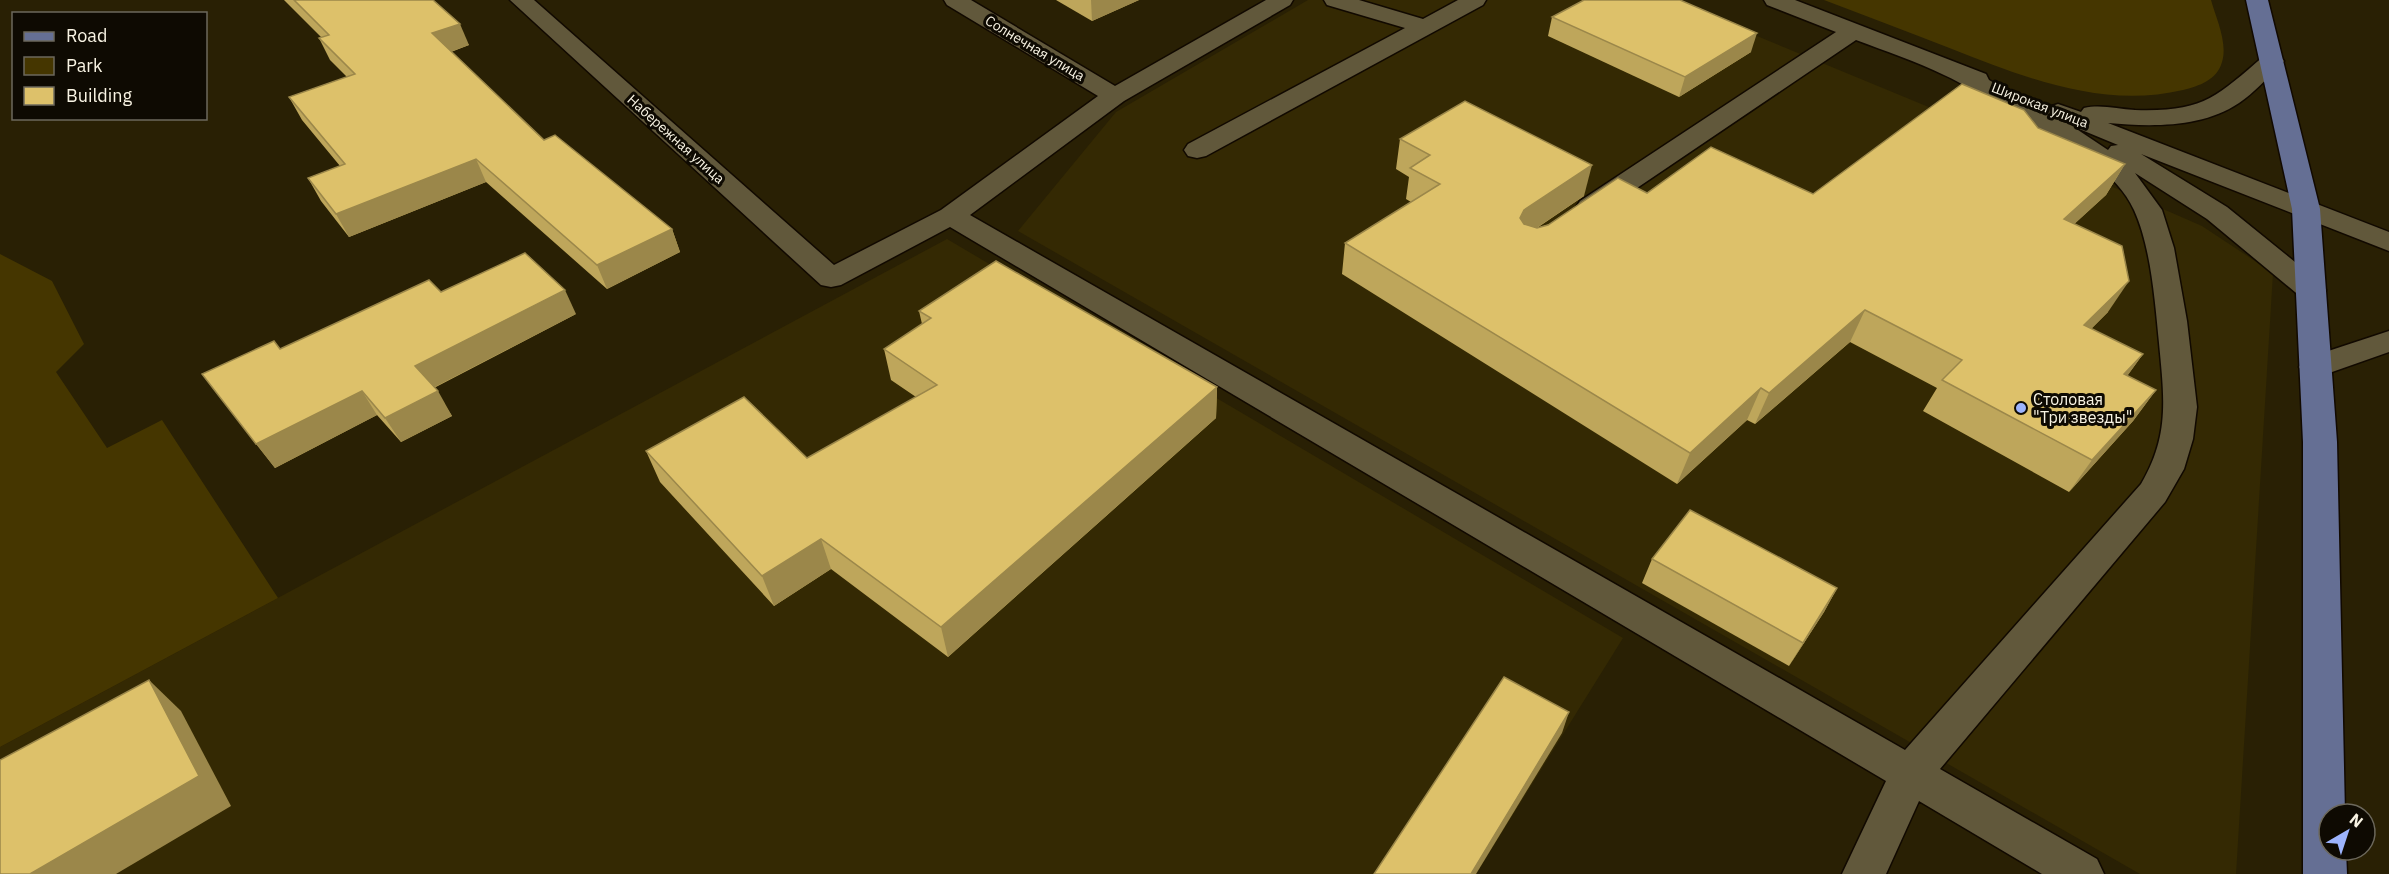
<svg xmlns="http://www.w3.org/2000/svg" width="2389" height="874" font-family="'IBM Plex Sans',sans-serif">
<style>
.built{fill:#342903}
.green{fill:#453600}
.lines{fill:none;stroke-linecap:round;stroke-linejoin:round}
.minor-casing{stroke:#110900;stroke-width:3}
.major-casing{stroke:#110900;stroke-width:3}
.minor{fill:#61583b;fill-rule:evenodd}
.major{fill:#656f94;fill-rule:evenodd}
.wall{fill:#bea65b}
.shaded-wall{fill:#9b874a}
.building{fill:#ddc16a;stroke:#9b874a;stroke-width:1.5}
.poi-dot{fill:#9db4fd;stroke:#0e0a02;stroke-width:2}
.labels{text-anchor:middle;stroke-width:6;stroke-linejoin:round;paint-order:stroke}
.far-street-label{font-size:14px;fill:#f9f4e4;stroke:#0e0a02}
.poi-label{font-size:16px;fill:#f9f4e4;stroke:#0e0a02;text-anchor:start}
</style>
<rect width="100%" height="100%" fill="#292004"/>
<g class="built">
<path d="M 1308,0 L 1630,0 L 1706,15 L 1948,115 L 2202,226 L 2273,273 L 2236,874 L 2140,874 L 1018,231 L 1116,112 Z"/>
<path d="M 947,239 L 1623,638 L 1476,874 L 0,874 L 0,747 Z"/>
</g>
<g class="green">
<path d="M 1824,0 L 2211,0 C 2216,18 2228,43 2222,62 C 2217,80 2199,86 2183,90 C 2103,109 2026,78 1952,49 C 1910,33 1867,16 1824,0 Z"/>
<path d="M 0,254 L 52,281 L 84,344 L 56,372 L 107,448 L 162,420 L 278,598 L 0,747 Z"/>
</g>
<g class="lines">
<defs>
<g id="minor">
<path d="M 510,0 L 534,0 L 834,265 L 941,210 L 1098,96 L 947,5 L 944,0 L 971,0 L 1115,86 L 1266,0 L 1293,0 L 1290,5 L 1124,101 L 970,215 L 1905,750 L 2141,484 C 2170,435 2164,397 2159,343 C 2155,302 2151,247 2134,210 C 2113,163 2046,133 2003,108 C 1984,97 1964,84 1944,75 C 1916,61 1885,51 1856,40 L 1600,213 L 1590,215 L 1580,213 L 1576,207 L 1580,201 L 1836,32 L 1767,5 L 1764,0 L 1795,0 L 1986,74 L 1989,80 L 2046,112 L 2049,107 L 2058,104 L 2081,112 L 2084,108 C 2100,104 2118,109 2135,110 C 2203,112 2215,98 2264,56 L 2272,54 L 2280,56 L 2284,61 L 2280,66 C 2267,78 2254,93 2239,103 C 2202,128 2151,127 2108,123 L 2389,232 L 2389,251 L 2141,154 L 2227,207 L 2321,283 L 2326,290 L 2321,297 L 2311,299 L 2301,297 L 2207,219 L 2135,173 L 2162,210 L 2174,248 L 2187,321 L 2197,407 L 2193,439 L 2184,469 L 2165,502 L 1940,769 L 2097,859 L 2104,874 L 2042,874 L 1919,801 L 1886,874 L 1842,874 L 1886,781 L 950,227 L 841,285 L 831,287 L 821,285 ZM 2072,126 L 2118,145 L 2111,146 L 2108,150 Z"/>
<path d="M 1324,0 L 1359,0 L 1423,19 L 1458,0 L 1486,0 L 1483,5 L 1206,156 L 1197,158 L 1188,156 L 1184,150 L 1188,144 L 1405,28 L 1327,5 Z"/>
<path d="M 2389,331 L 2389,352 L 2315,378 L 2304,375 L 2299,367 L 2304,359 Z"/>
</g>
<path id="major" d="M 2246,0 L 2268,0 L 2320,209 L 2337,442 L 2345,814 L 2329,814 L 2329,850 L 2346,850 L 2347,874 L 2303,874 L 2303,442 L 2292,209 Z"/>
</defs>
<use href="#minor" class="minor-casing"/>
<use href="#major" class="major-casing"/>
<use href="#minor" class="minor"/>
<use href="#major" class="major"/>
</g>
<g class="wall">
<path d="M 284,0 L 433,0 L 469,45 L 451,52 L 544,140 L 672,229 L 680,252 L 607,289 L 486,182 L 349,237 L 321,201 L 308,178 L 340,166 L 302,120 L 289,97 L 347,77 L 330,60 L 319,38 L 321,37 Z"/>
<path d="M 1056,0 L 1139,0 L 1092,21 Z"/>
<path d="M 1552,17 L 1751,52 L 1679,97 L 1548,36 Z"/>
<path d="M 2038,128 L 2125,164 L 2106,195 L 2074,224 L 2108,312 L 2091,329 L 2143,354 L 2127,376 L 2156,390 L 2133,421 L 2069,492 L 1923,411 L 1937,388 L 1850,342 L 1755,424 L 1747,420 L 1677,484 L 1342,274 L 1345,243 L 1411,202 L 1406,199 L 1409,177 L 1396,169 L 1400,139 L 1584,196 L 1537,228 L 1647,193 L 1813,194 Z"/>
<path d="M 919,311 L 1217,387 L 1216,418 L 948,657 L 831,569 L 774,606 L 660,482 L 646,451 L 807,458 L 916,397 L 891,380 L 884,349 L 922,324 Z"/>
<path d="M 576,314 L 434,388 L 452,416 L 401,442 L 377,415 L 275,468 L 202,374 L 280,349 Z"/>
<path d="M 1652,559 L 1837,588 L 1824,612 L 1789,666 L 1642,583 Z"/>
</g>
<g class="shaded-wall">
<path d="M 1091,0 L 1139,0 L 1092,21 Z"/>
<path d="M 460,24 L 469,45 L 442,55 L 432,33 Z"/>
<path d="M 1757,33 L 1751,52 L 1679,97 L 1685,77 Z"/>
<path d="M 476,159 L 486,182 L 349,237 L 336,214 Z"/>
<path d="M 2125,164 L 2106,195 L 2045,251 L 2064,219 Z"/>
<path d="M 1592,165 L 1584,196 L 1517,241 L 1520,218 L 1524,210 Z"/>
<path d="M 672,229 L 680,252 L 607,289 L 597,265 Z"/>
<path d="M 2129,281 L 2108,312 L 2063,357 L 2084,325 Z"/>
<path d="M 565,290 L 576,314 L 429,390 L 415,366 Z"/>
<path d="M 1865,310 L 1850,342 L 1755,424 L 1769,393 Z"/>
<path d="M 2143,354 L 2120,386 L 2124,374 Z"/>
<path d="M 1217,387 L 1216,418 L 948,657 L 941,627 Z"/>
<path d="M 1761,388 L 1747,420 L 1677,484 L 1690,453 Z"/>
<path d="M 2156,390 L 2133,421 L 2069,492 L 2092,460 Z"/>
<path d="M 362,391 L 377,415 L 275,468 L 256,444 Z"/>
<path d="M 438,391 L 452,416 L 401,442 L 385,418 Z"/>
<path d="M 821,539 L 831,569 L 774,606 L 762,576 Z"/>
<path d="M 1837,588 L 1824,612 L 1789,666 L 1803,643 Z"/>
<path d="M 149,680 L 181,711 L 231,806 L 116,874 L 30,874 Z"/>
<path d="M 1569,712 L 1562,733 L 1476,874 L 1471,874 Z"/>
</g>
<g class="building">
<path d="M 294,0 L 433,0 L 460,24 L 432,33 L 544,140 L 555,135 L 672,229 L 597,265 L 476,159 L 336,214 L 308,178 L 345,164 L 289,97 L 355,74 L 319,38 L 329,35 Z"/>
<path d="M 1584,0 L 1680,0 L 1757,33 L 1685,77 L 1552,17 Z"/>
<path d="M 1962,84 L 2024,110 L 2038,128 L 2125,164 L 2064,219 L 2122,246 L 2129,281 L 2084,325 L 2143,354 L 2124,374 L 2156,390 L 2092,460 L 1942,380 L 1962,360 L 1865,310 L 1769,393 L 1761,388 L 1690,453 L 1345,243 L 1440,184 L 1410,168 L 1430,155 L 1400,139 L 1465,101 L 1592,165 L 1524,210 L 1520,218 L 1524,224 L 1537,228 L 1548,225 L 1618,178 L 1647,193 L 1711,147 L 1813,194 Z"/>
<path d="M 525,253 L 565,290 L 415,366 L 438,391 L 385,418 L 362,391 L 256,444 L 202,374 L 274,341 L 280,349 L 429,280 L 441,292 Z"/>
<path d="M 996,261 L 1217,387 L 941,627 L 821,539 L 762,576 L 646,451 L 744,397 L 807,458 L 937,385 L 884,349 L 931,318 L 919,311 Z"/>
<path d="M 1690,510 L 1837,588 L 1803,643 L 1652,559 Z"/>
<path d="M 1504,677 L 1569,712 L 1471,874 L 1374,874 Z"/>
<path d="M 149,680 L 199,776 L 30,874 L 0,874 L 0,760 Z"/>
</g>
<circle class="poi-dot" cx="2021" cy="408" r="6"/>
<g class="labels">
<g class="far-street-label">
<text transform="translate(1035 48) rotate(31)" y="5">Солнечная улица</text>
<text transform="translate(2040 105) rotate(21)" y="5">Широкая улица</text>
<text transform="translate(676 139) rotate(42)" y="5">Набережная улица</text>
</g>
<g class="poi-label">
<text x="2033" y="405">Столовая<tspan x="2033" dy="18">"Три звезды"</tspan></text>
</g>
</g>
<rect x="12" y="12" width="195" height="108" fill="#0e0a02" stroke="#6c685c" stroke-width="1.5"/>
<rect x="24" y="32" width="30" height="9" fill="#656f94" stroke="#6c685c" stroke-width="1.5"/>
<text x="66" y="42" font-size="18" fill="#f9f4e4">Road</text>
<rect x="24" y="57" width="30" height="18" fill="#453600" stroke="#6c685c" stroke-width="1.5"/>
<text x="66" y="72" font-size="18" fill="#f9f4e4">Park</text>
<rect x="24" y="87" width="30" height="18" fill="#ddc16a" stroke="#6c685c" stroke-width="1.5"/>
<text x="66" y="102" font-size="18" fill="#f9f4e4">Building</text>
<g transform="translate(2347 832) rotate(39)"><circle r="28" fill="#0e0a02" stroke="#6c685c" stroke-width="1.5"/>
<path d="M0-4.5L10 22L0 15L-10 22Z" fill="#9db4fd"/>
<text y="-9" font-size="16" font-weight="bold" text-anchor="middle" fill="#f9f4e4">N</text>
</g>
</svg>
